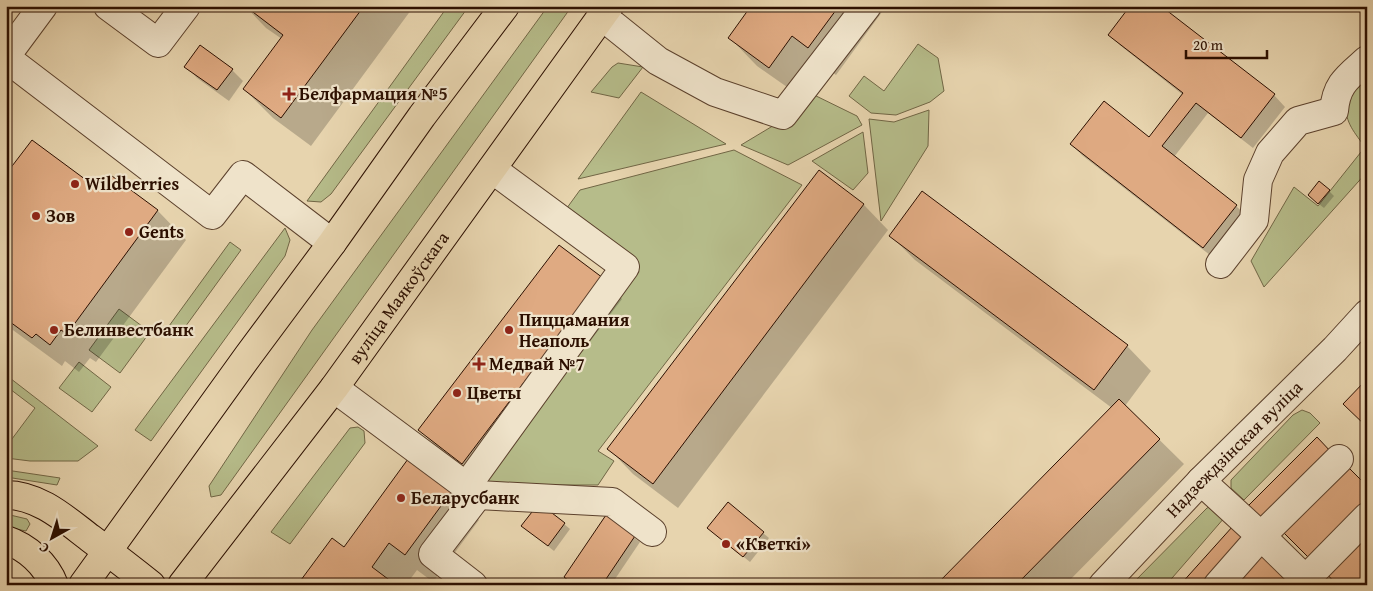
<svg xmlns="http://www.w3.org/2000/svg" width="1373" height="591" font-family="'Gentium Book Plus',serif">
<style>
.green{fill:#b6bc8a;stroke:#716645}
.shadow{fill:#0003}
.building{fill:#dfaa82;stroke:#2c0f00}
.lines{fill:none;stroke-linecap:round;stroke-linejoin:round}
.minor-casing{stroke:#5b402c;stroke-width:30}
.major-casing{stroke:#2c0f00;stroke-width:30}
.minor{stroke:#efe3ca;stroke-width:28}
.major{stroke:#e7d4ae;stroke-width:28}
.poi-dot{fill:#8f2418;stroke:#efe3ca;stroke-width:2}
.labels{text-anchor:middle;stroke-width:4.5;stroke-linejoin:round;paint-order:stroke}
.poi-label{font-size:18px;font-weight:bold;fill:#2c0f00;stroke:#efe3ca;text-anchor:start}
.street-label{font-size:18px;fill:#2c0f00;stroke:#efe3ca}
</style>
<rect width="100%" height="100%" fill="#e7d4ae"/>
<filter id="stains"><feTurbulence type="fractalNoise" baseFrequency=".004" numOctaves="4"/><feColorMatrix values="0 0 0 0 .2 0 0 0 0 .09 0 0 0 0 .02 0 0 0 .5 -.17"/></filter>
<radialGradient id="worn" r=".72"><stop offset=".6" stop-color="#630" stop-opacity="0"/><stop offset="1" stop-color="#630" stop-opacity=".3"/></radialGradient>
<g class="green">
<path d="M 448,6 L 469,6 L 331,194 L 321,202 L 307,201 Z"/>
<path d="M 548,6 L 572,6 L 221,495 L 211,497 L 209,486 L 312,330 Z"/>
<path d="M 918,44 L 938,58 L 944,91 L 930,102 L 896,115 L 871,113 L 849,96 L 864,76 L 884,91 Z"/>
<path d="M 618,63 L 643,67 L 619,98 L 591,92 L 612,67 Z"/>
<path d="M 1366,83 L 1367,172 L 1264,287 L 1251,261 L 1294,187 L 1318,206 L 1365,147 C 1351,128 1346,123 1344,98 L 1357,84 Z"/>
<path d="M 641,92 L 726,144 L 578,179 Z"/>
<path d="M 808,92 L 857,116 L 862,125 L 788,165 L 741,145 L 786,118 Z"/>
<path d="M 929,110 L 928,146 L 881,221 L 869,119 L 894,122 Z"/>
<path d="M 863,132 L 868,173 L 853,190 L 812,161 Z"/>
<path d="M 734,150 L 802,185 L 598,451 L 614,461 L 598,485 L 480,485 L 635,266 L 564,212 L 580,190 Z"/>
<path d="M 285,228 L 290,240 L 285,256 L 151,441 L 135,430 Z"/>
<path d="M 230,242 L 241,250 L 180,334 L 169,326 Z"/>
<path d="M 119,309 L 150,332 L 120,373 L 89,350 Z"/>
<path d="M 79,362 L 111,387 L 92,412 L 59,388 Z"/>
<path d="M 6,375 L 98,446 L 78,461 L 30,461 L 6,458 L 6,447 L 35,408 L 6,386 Z"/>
<path d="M 1302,410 L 1310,413 L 1320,423 L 1244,500 L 1231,488 L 1231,480 L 1293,415 Z"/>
<path d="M 358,427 L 364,431 L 365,443 L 290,544 L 271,532 L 350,428 Z"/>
<path d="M 6,470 L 60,478 L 57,485 L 6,477 Z"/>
<path d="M 1215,504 L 1225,517 L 1166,585 L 1131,585 L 1207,508 Z"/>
<path d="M 6,514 L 27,519 L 30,524 L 26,531 L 6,527 Z"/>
</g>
<g class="shadow">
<path d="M 245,6 L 414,6 L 311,146 L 273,118 L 244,89 L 282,39 L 266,28 Z"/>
<path d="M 689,6 L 701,6 L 697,12 Z"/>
<path d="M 753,6 L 877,6 L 882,12 L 836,75 L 820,63 L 797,94 L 757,66 L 730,38 Z"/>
<path d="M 6,14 L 11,19 L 6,25 Z"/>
<path d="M 1109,35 L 1274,95 L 1285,107 L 1253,148 L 1208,113 L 1174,157 L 1236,206 L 1248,217 L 1215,259 L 1083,156 L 1071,144 L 1149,138 L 1183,95 L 1121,46 Z"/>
<path d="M 186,66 L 232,70 L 243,81 L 229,101 L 197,78 Z"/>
<path d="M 819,171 L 864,205 L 888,230 L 678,508 L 633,474 L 609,449 Z"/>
<path d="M 6,176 L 101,193 L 113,178 L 158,211 L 186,240 L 96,362 L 90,358 L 79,372 L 65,361 L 62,366 L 6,325 Z"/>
<path d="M 1329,191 L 1334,196 L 1324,208 L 1315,201 Z"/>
<path d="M 891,236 L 1127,346 L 1151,371 L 1125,406 L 1184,464 L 1065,585 L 937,585 L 1112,408 L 915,260 Z"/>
<path d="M 602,279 L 622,299 L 483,483 L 440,450 L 420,430 Z"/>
<path d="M 451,492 L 479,520 L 433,582 L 417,570 L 406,585 L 299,584 L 332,540 L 344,549 Z"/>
<path d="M 606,517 L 640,542 L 611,585 L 574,585 L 565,577 Z"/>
<path d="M 564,524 L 570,529 L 554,551 L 523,526 Z"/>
<path d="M 714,533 L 763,533 L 769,538 L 750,562 Z"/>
</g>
<g class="building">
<path d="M 245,6 L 364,6 L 281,118 L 243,89 L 283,35 Z"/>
<path d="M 751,6 L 839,6 L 808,48 L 792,36 L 769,68 L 728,38 Z"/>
<path d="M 1130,6 L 1161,6 L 1275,94 L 1241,138 L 1196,103 L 1162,146 L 1237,205 L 1203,248 L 1070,144 L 1104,101 L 1149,137 L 1183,93 L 1108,35 Z"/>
<path d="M 200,45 L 233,69 L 217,90 L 184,67 Z"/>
<path d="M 32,140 L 101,191 L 112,176 L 158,210 L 67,334 L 61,330 L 50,345 L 36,334 L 32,338 L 6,319 L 6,174 Z"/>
<path d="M 819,170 L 864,204 L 653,484 L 607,449 Z"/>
<path d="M 1319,181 L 1330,190 L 1318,204 L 1308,195 Z"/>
<path d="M 922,191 L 1128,345 L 1094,390 L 889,236 Z"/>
<path d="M 559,245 L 603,278 L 462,464 L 418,430 Z"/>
<path d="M 1367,379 L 1367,427 L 1343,404 Z"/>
<path d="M 1119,399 L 1160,439 L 1016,585 L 936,585 Z"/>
<path d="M 1317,437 L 1332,453 L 1264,522 L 1248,506 Z"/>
<path d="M 408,459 L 452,491 L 405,555 L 389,543 L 372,567 L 396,585 L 298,584 L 332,538 L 344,547 Z"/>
<path d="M 1345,464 L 1367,486 L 1367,506 L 1312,561 L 1281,530 Z"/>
<path d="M 728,502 L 764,532 L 743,557 L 707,528 Z"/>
<path d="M 539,503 L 565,523 L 548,546 L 521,526 Z"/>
<path d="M 606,515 L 635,536 L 602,585 L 574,585 L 564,577 Z"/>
<path d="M 1233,526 L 1249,539 L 1207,585 L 1180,585 Z"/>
<path d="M 1367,528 L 1367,585 L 1337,585 L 1324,571 Z"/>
<path d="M 1260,549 L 1292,578 L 1286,585 L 1228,585 Z"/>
</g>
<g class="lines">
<defs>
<g id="minor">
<path d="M 108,6 L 158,43 L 186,6"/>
<path d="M 602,16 L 658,61 L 715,92 L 783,115 L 867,6"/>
<path d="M 6,56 L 43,6"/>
<path d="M 6,58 L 212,215 L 243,175 L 332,243"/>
<path d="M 1220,264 L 1254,220 L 1258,180 L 1270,153 L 1298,121 L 1334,111 C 1336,84 1348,77 1367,60"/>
<path d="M 334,388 L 478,495 L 433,554 L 473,585"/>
<path d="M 1201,481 L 1261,536 L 1311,585"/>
<path d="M 466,487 L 625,267 L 492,169"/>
<path d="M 478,495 L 612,502 L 652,532"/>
<path id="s1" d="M 1103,585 L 1201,481 L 1335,349 L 1367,314"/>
<path d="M 1218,585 L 1261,536 L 1339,459"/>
<path d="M 1300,585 L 1367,517"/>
</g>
<g id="major">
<path d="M 6,495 C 39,495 65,519 90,538 C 110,553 131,569 151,585"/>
<path d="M 6,540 C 27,547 46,564 54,585"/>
<path d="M 83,585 L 248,356 L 332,243 L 422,116 L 505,6"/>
<path id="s2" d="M 182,585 L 334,388 L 609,6"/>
</g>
</defs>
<use href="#minor" class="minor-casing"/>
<use href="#major" class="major-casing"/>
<use href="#minor" class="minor"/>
<use href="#major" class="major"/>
</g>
<g class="poi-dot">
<path d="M286.5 86.5h5v5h5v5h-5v5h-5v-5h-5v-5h5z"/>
<circle cx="75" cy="184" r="5"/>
<circle cx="36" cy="216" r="5"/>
<circle cx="129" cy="232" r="5"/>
<circle cx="54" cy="330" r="5"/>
<circle cx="509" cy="330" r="5"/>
<path d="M476.5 356.5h5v5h5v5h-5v5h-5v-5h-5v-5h5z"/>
<circle cx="457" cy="393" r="5"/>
<circle cx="401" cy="498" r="5"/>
<circle cx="726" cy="544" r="5"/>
</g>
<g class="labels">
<g class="poi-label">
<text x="299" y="100">Белфармация №5</text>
<text x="85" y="190">Wildberries</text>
<text x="46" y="222">Зов</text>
<text x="139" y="238">Gents</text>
<text x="519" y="326">Пиццамания<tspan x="519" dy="21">Неаполь</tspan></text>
<text x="64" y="336">Белинвестбанк</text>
<text x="489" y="370">Медвай №7</text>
<text x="467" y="399">Цветы</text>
<text x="411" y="504">Беларусбанк</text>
<text x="736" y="550">«Кветкі»</text>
</g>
<g class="street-label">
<text dy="6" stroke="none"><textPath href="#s2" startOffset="360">вуліца Маякоўскага</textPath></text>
<text dy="6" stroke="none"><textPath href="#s1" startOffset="189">Надзеждзінская вуліца</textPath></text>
</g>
</g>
<rect width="1373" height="591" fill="none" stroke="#e7d4ae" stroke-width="25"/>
<rect x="8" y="8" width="1358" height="576" fill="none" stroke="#2c0f00" stroke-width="2.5"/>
<rect x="12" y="12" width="1348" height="566" fill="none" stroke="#2c0f00"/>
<g transform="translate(52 538) rotate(219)" stroke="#efe3ca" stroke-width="4" paint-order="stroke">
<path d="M0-4L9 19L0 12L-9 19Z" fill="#2c0f00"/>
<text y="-8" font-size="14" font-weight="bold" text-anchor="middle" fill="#2c0f00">С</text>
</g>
<path d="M1186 50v8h81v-8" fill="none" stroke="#2c0f00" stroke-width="2.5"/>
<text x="1193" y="50" font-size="15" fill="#2c0f00" stroke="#efe3ca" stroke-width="4" paint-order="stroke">20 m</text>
<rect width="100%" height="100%" filter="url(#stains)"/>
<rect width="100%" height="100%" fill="url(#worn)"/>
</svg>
